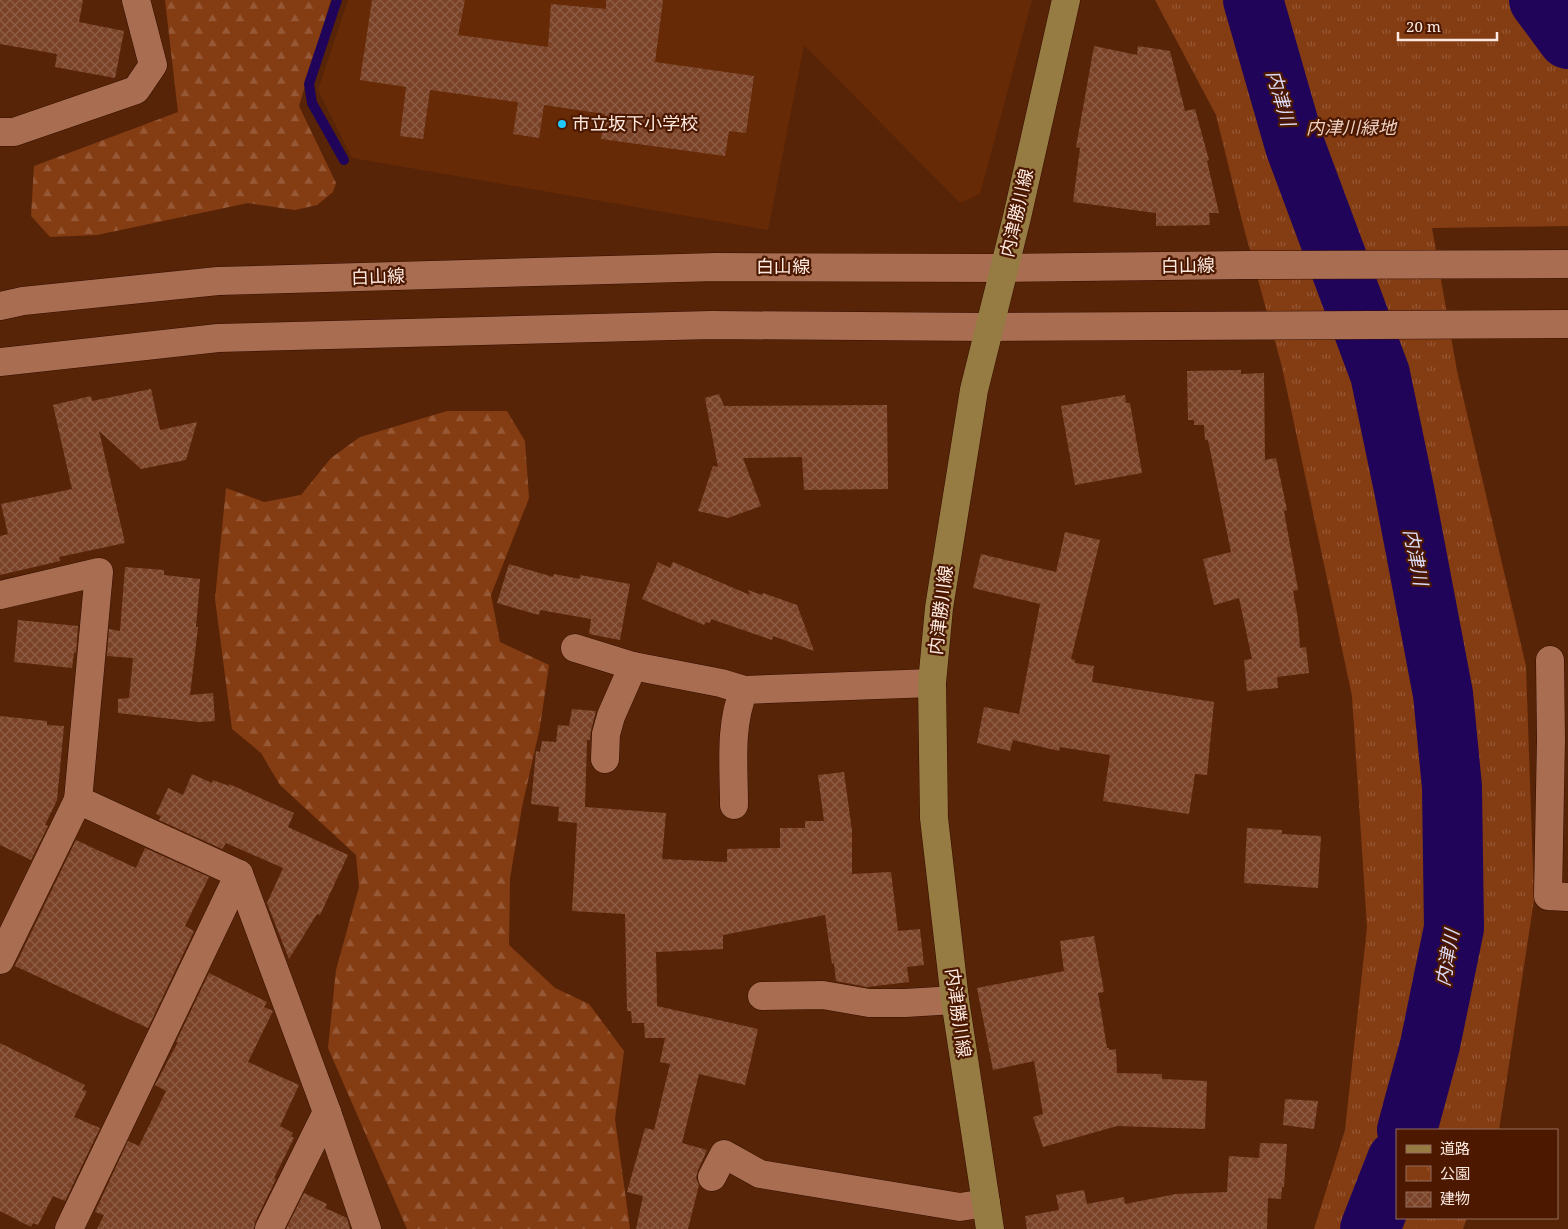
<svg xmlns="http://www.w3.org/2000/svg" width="1568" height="1229" font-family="'Noto Serif','Noto Sans JP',serif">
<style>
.built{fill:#662a07}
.forest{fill:url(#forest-firs)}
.park{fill:url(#park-tufts)}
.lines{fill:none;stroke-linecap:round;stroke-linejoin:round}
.stream{stroke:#20045a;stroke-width:10}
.river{stroke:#20045a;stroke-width:60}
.building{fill:url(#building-cross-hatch)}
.minor-casing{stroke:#360f00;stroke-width:29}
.major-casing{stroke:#360f00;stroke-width:29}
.minor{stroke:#a96e52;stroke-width:28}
.major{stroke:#967b43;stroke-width:28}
.poi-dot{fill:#20c9fd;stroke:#4c1900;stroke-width:2}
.labels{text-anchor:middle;stroke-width:4.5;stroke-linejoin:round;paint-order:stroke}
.poi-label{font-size:18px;fill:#feeae1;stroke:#4c1900;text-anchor:start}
.park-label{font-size:18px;font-style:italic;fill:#eed0c2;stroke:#4c1900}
.street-label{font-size:18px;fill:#feeae1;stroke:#4c1900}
.water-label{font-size:19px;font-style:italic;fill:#dcdbf8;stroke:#4c1900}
</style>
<defs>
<pattern id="forest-firs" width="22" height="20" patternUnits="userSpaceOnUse" patternTransform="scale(1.25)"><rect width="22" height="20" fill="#843c13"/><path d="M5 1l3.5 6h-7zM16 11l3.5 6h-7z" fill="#965835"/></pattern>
<pattern id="park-tufts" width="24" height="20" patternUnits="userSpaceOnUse" patternTransform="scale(1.25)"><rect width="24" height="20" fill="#843c13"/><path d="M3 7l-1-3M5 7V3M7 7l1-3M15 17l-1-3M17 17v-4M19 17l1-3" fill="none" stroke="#965835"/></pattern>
<pattern id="building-cross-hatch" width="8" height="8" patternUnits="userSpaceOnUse" patternTransform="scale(1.25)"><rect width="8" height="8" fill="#7a4328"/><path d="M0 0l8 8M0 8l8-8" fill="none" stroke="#8e5e47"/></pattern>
</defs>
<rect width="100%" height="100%" fill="#582407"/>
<path class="built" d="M 348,0 L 1032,0 L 980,194 L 960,203 L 804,45 L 768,230 L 352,158 L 318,90 Z"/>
<g class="forest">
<path d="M 165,0 L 331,0 L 299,106 L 336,183 L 333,192 L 317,205 L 295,210 L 248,203 L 97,235 L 50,237 L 31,216 L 34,166 L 178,112 Z"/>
<path d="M 447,411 L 507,411 L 525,441 L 529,498 L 491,595 L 500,642 L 549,665 L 540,727 L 522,807 L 510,878 L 509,945 L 555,988 L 589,1004 L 624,1051 L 615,1119 L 630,1229 L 407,1229 L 328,1048 L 336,970 L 359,887 L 356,855 L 280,785 L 261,753 L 232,729 L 215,599 L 226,488 L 264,502 L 301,495 L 331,458 L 360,437 Z"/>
</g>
<path class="park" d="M 1155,0 L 1528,0 L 1568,49 L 1568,226 L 1432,228 L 1457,371 L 1526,666 L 1534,900 L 1499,1130 L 1397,1130 L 1397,1218 L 1467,1218 L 1463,1229 L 1314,1229 L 1345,1130 L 1367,927 L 1352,696 L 1282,367 L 1243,225 L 1216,115 Z"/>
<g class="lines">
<path class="stream" d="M 337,0 L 309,84 L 312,103 L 344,160"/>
<g class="river">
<path d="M 1253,0 L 1295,146 L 1380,374 L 1405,494 L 1443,694 L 1452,787 L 1454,928 L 1430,1045 L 1407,1130"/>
<path d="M 1539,0 L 1568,39"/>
<path d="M 1370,1229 L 1397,1160"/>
</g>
</g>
<g class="building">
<path d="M 0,0 L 83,0 L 79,22 L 124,31 L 115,78 L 55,67 L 57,54 L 0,44 Z"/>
<path d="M 372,0 L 465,0 L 458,35 L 548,47 L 551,4 L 606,9 L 606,0 L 663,0 L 655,62 L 754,76 L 746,133 L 729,131 L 725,156 L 601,139 L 605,114 L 544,105 L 539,138 L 513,134 L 518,102 L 430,90 L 423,139 L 400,136 L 406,87 L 360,80 Z"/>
<path d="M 1094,46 L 1137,55 L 1138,46 L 1170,51 L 1185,111 L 1195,109 L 1209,160 L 1207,161 L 1219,213 L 1209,213 L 1210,225 L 1156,226 L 1156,213 L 1073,202 L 1080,148 L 1076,147 Z"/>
<path d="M 1241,370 L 1241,374 L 1264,373 L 1265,460 L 1276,458 L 1287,510 L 1284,511 L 1298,590 L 1293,591 L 1298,619 L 1300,648 L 1306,647 L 1309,673 L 1277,677 L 1278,688 L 1247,691 L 1244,660 L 1252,659 L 1239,598 L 1214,605 L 1203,559 L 1231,552 L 1208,440 L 1205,440 L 1204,425 L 1194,425 L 1194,420 L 1188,420 L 1187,371 Z"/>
<path d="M 151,389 L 160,430 L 197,422 L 186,460 L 141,469 L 99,431 L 125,543 L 59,557 L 60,561 L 0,575 L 0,536 L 8,534 L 1,504 L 72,489 L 53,405 L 91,396 L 92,401 Z"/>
<path d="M 719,394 L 724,406 L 887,405 L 888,489 L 804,490 L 802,457 L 743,458 L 761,506 L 728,518 L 698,511 L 713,466 L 718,467 L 705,398 Z"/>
<path d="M 1125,395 L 1126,403 L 1130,403 L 1142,473 L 1075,485 L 1061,406 Z"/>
<path d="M 1065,532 L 1100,540 L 1071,659 L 1075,660 L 1075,663 L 1094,666 L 1092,682 L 1214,702 L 1207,775 L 1195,774 L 1189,814 L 1103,801 L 1110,755 L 1060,747 L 1059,751 L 1013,740 L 1010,751 L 977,743 L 984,707 L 1019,714 L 1040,604 L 973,588 L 981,554 L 1056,572 Z"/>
<path d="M 658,562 L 670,568 L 673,562 L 750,595 L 748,590 L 762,595 L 763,593 L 797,605 L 814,651 L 773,636 L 772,640 L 711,619 L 710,623 L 706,622 L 704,625 L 642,599 Z"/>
<path d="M 509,564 L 553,577 L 554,574 L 580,579 L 580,575 L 630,584 L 620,640 L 589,634 L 591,619 L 540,610 L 539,615 L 497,603 Z"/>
<path d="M 125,567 L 164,570 L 164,575 L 200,579 L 196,627 L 198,627 L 190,695 L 213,693 L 215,721 L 199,722 L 118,713 L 118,699 L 129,698 L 133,658 L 107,656 L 109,629 L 120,631 Z"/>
<path d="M 18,620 L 78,626 L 76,653 L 74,652 L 72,668 L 14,662 Z"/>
<path d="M 572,709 L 596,711 L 591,730 L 590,740 L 587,740 L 585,807 L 666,813 L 662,859 L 727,862 L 727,849 L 780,848 L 780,828 L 805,828 L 805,821 L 824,821 L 818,775 L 844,772 L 852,831 L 852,874 L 891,872 L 898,931 L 920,929 L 924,965 L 907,967 L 909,982 L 867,987 L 836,981 L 834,963 L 832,964 L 825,915 L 723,935 L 723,949 L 656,952 L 657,1006 L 758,1029 L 745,1085 L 699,1074 L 682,1143 L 707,1150 L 698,1170 L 696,1178 L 699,1185 L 688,1229 L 636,1229 L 643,1196 L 627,1192 L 645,1128 L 654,1130 L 670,1064 L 660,1062 L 665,1038 L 645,1038 L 644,1023 L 632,1023 L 631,1011 L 627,1011 L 625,914 L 572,911 L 577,823 L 558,821 L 559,807 L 531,804 L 536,751 L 540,752 L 542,741 L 556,742 L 558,725 L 569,726 Z"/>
<path d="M 0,716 L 47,721 L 47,725 L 64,726 L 57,800 L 45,825 L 48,826 L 31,860 L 0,845 Z"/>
<path d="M 192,774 L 212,783 L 213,780 L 229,786 L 229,784 L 294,813 L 288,827 L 348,855 L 320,915 L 317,914 L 289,959 L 267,903 L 283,868 L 226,843 L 222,849 L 159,820 L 161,816 L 156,814 L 168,788 L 183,795 Z"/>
<path d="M 1247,828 L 1282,830 L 1282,834 L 1321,836 L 1318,888 L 1244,883 Z"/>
<path d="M 76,840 L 136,868 L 145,848 L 209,877 L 185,926 L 194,931 L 148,1028 L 15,966 Z"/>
<path d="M 1094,936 L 1104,992 L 1098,993 L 1107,1048 L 1109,1048 L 1109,1050 L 1116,1049 L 1117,1073 L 1162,1074 L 1162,1079 L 1207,1081 L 1205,1129 L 1117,1126 L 1043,1147 L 1033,1117 L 1043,1114 L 1034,1061 L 993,1070 L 977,988 L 1064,971 L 1060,941 Z"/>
<path d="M 209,973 L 267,1002 L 264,1007 L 273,1011 L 248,1062 L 299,1085 L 280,1126 L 293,1133 L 291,1136 L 294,1138 L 274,1178 L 276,1179 L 255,1222 L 254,1229 L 97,1229 L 104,1215 L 95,1212 L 128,1141 L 139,1146 L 166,1091 L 155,1085 L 178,1042 L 176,1042 Z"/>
<path d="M 0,1043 L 85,1085 L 82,1090 L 87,1091 L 74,1117 L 100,1128 L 65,1201 L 53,1196 L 38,1225 L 33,1223 L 31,1227 L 0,1211 Z"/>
<path d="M 1285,1099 L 1318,1101 L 1314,1129 L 1283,1125 Z"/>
<path d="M 1260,1143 L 1287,1144 L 1284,1187 L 1282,1187 L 1281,1199 L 1268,1198 L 1267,1229 L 1027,1229 L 1025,1216 L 1059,1210 L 1056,1195 L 1084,1190 L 1087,1204 L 1124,1197 L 1125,1204 L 1176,1194 L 1227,1192 L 1229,1156 L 1259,1158 Z"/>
<path d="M 304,1193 L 327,1204 L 325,1208 L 347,1218 L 350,1229 L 286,1229 Z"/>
</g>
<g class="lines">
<defs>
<g id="minor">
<path d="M 0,132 L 14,132 L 136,90 L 153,65 L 136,0"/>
<path d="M 0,306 L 23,301 L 218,281 L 716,267 L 1004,268 L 1247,265 L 1568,264"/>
<path d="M 0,362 L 218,338 L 711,325 L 989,327 L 1568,324"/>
<path d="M 0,595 L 99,572 L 78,800 L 239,874 L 327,1112 L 367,1229"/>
<path d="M 575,648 L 633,666 L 721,683 L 744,690 L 932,683"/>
<path d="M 1550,660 L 1551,739 L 1548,896 L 1568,897"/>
<path d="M 605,759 L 606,734 L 611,716 L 633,666"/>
<path d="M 734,805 C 734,767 729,726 744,690"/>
<path d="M 0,960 L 78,800"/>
<path d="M 762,996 L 823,995 L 869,1003 L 905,1003 L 955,1000"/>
<path d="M 712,1177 L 724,1154 L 760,1174 L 960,1207 L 986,1203"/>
<path d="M 69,1229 L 239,874"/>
<path d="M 269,1229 L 327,1112"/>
</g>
<path id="major" d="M 990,1229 L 955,1000 L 934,818 L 932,683 L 939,608 L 974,390 L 1017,217 L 1066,0"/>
</defs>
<use href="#minor" class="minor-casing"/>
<use href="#major" class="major-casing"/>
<use href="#minor" class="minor"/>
<use href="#major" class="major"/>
</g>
<circle class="poi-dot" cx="562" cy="124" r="5"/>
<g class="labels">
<g class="poi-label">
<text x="572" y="130">市立坂下小学校</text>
</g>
<g class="park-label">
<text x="1351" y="134">内津川緑地</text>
</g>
<g class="street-label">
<text transform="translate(1017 213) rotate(-77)" y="6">内津勝川線</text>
<text transform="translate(1188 266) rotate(-1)" y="6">白山線</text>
<text x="783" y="273">白山線</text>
<text transform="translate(378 277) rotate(-2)" y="6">白山線</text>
<text transform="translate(941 610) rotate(-83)" y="6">内津勝川線</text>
<text transform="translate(958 1013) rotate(82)" y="6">内津勝川線</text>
</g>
<g class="water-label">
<text transform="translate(1281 98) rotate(74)" y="7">内津川</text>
<text transform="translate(1416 557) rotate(79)" y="7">内津川</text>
<text transform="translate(1447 958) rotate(-80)" y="7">内津川</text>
</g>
</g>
<rect x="1396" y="1129" width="162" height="90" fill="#4c1900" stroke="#936d5a"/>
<rect x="1406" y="1145" width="25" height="8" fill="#967b43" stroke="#936d5a"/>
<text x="1440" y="1154" font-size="15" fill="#feeae1">道路</text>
<rect x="1406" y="1166" width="25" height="15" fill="url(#park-tufts)" stroke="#936d5a"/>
<text x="1440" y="1179" font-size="15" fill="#feeae1">公園</text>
<rect x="1406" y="1192" width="25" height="15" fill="url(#building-cross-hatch)" stroke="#936d5a"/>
<text x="1440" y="1204" font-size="15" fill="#feeae1">建物</text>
<path d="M1398 32v8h99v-8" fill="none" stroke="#feeae1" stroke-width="2.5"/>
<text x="1406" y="32" font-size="15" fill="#feeae1" stroke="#4c1900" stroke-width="4" paint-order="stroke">20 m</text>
</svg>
